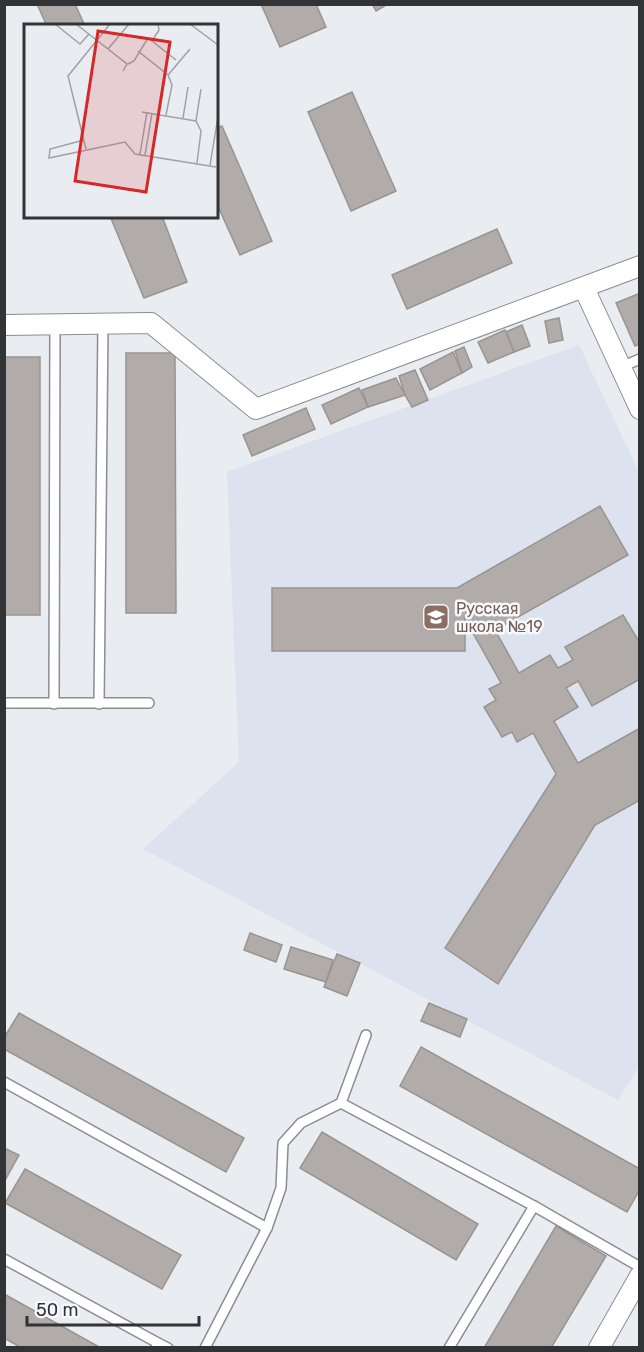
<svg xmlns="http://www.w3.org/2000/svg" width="644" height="1352" font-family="Rubik,sans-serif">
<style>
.built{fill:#dce3ee}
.building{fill:#b1aca9;stroke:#999491;stroke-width:1.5}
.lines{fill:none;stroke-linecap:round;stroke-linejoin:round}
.service-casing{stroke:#8a8d91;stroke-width:12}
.minor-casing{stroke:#8a8d91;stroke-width:22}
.service{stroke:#fff;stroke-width:9}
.minor{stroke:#fff;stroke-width:20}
.labels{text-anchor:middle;stroke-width:5;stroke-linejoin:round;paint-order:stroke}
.education-label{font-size:16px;fill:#785e54;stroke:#f6f9fe;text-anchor:start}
.inset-road{fill:none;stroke:#a0a2a5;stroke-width:1.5}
.view{fill:#d62828;fill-opacity:0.15;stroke:#d62828;stroke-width:3}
.inset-edge{fill:none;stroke:#323334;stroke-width:3}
</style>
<rect width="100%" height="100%" fill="#e9ecf0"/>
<path class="built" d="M 579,345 L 639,472 L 640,1065 L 618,1100 L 143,849 L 239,762 L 227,472 Z"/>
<g class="building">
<path d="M 37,4 L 75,4 L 85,26 L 47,26 Z"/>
<path d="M 261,4 L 316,4 L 326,27 L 280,47 Z"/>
<path d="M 372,4 L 388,4 L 376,11 Z"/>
<path d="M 352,92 L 396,191 L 351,211 L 308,112 Z"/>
<path d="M 222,126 L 272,241 L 240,255 L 216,202 L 216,128 Z"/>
<path d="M 110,216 L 162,216 L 187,282 L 144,298 Z"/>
<path d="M 497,229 L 512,263 L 407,309 L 392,275 Z"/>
<path d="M 640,293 L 640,344 L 635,346 L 616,303 Z"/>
<path d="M 559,318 L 563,340 L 549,343 L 545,321 Z"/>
<path d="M 522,325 L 530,346 L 514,352 L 506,332 Z"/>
<path d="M 505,330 L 514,352 L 488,363 L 478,342 Z"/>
<path d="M 464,347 L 472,367 L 462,373 L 455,351 Z"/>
<path d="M 453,352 L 462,373 L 430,390 L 420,369 Z"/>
<path d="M 126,353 L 175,353 L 176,613 L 126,613 Z"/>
<rect x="4" y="357" width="36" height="258"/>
<path d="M 415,370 L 428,400 L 412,407 L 405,395 L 399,376 Z"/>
<path d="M 396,378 L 405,395 L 368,407 L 362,390 Z"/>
<path d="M 359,388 L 368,407 L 331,424 L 322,405 Z"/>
<path d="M 306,408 L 315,429 L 252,456 L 243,435 Z"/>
<path d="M 600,506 L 628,555 L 495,630 L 519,673 L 550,655 L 558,668 L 573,660 L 565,647 L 623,615 L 640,643 L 640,679 L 592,706 L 578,681 L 566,688 L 578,707 L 554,721 L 578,763 L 640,728 L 640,800 L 595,825 L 498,984 L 445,948 L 556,774 L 533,733 L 517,742 L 512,732 L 502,737 L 484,707 L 496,700 L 489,689 L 501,683 L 465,619 L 465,651 L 272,651 L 272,588 L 457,588 Z"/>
<path d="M 250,933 L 282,945 L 276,962 L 244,950 Z"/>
<path d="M 291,947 L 333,960 L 326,982 L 284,969 Z"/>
<path d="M 337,954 L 360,963 L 347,996 L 324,987 Z"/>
<path d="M 429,1003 L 467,1019 L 460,1037 L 421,1021 Z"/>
<path d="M 19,1013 L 244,1138 L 226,1172 L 4,1049 L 4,1038 Z"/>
<path d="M 421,1047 L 640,1169 L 640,1189 L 627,1212 L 400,1086 Z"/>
<path d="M 322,1132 L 478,1224 L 456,1260 L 300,1168 Z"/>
<path d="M 4,1148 L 19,1155 L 4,1182 Z"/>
<path d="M 25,1169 L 181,1255 L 162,1289 L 5,1203 Z"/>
<path d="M 556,1226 L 606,1256 L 551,1348 L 484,1348 Z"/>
<path d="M 4,1294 L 101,1348 L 22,1348 L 4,1338 Z"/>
</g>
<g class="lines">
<defs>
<g id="service">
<path d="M 621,367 L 640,359"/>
<path d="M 4,703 L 149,703"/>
<path d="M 54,704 L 55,324"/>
<path d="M 99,704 L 103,324"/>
<path d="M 366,1035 L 341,1103 L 534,1206 L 640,1267"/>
<path d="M 4,1082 L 267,1228"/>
<path d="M 4,1259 L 158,1343"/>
<path d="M 156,1348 L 158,1343 L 168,1348"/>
<path d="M 205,1348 L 267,1228 L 281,1188 L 283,1143 L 301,1123 L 341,1103"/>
<path d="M 449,1348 L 534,1206"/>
</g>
<g id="minor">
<path d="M 584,288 L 640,409"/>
<path d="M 4,325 L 151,323 L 256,409 L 640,266"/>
<path d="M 599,1348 L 640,1276"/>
</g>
</defs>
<use href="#service" class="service-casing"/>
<use href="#minor" class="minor-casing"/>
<use href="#service" class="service"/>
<use href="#minor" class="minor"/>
</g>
<defs>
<symbol id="school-square" viewBox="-11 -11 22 22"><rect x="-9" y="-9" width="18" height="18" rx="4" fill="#8d6e63" stroke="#f6f9fe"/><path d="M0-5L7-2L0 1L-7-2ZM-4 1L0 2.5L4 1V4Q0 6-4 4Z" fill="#fff"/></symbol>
</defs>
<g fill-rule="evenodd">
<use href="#school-square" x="421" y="602" width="30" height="30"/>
</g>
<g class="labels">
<g class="education-label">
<text x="456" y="614">Русская<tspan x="456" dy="18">школа №19</tspan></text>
</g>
</g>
<g transform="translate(24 24)">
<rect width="194" height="194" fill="#e9ecf0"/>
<path class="inset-road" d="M 31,0 L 56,20 L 65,10M 52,0 L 103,40 L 99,47M 166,0 L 194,21M 128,17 L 152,36M 84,25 L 105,0M 114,27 L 144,51 L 148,61 L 142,91M 104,40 L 110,37 L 124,14 L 128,17 L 135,6 L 134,0M 144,51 L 166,25M 118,88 L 172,97M 159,94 L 164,63M 60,116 L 26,125 L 25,134 L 101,118 L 111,130 L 192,143M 62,125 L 44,52 L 86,0M 116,130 L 123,88M 121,131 L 128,89M 194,135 L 194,159M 173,139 L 177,107 L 172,97 L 177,65M 186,141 L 194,93"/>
<path class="view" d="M 74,7 L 146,18 L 122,168 L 51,157 Z"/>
<rect width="194" height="194" class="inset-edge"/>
</g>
<rect width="644" height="1352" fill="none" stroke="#323334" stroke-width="12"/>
<path d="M27 1316v9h172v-9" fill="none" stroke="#323334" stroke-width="3"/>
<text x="36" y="1316" font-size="18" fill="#323334" stroke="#f6f9fe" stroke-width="4.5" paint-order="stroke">50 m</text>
</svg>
